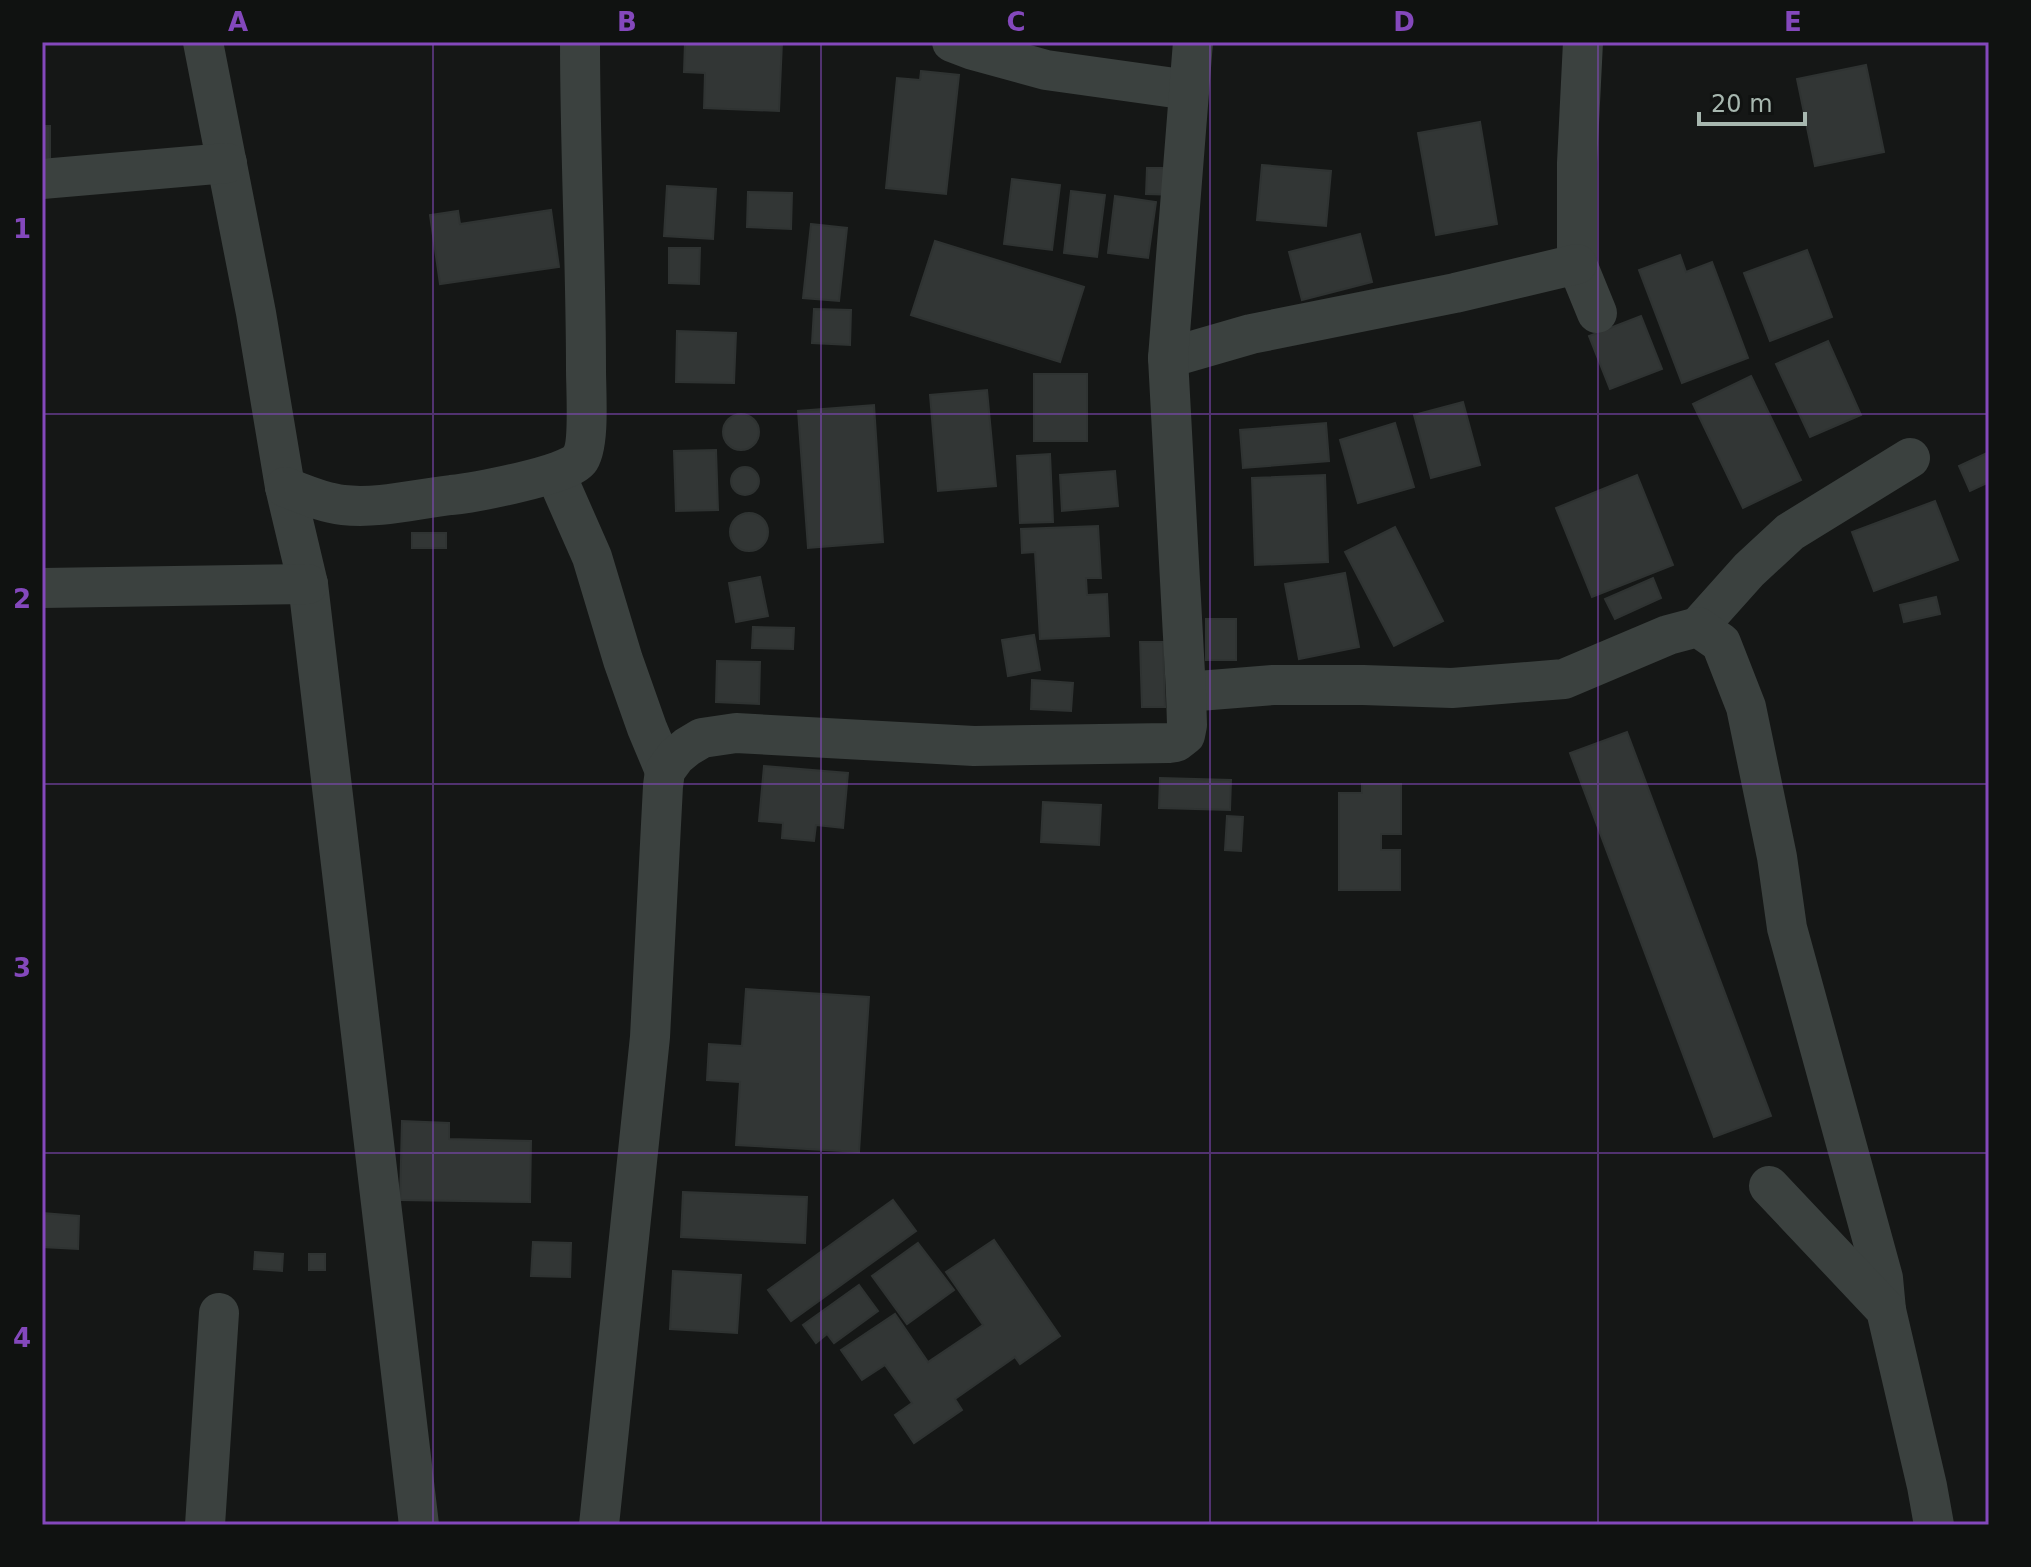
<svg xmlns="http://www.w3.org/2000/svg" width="2031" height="1567" font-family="'DejaVu Sans',sans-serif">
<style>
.building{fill:#323635;stroke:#2f3332;stroke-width:2}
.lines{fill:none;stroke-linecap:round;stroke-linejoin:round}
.minor{stroke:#3b413f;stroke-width:40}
.grid{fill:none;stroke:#8448bc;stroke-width:2;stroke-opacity:0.55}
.neatline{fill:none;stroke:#8448bc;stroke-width:3}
.grid-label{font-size:26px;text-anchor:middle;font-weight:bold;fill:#8448bc}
</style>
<rect width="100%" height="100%" fill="#151716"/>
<g class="building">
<path d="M 685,42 L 782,42 L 779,111 L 704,108 L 705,73 L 684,72 Z"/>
<path d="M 1866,65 L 1884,152 L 1815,166 L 1797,79 Z"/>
<path d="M 921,71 L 959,75 L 946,194 L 886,188 L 897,78 L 920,80 Z"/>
<path d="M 1480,122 L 1497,224 L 1436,235 L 1418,133 Z"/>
<rect x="42" y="126" width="8" height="33"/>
<path d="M 1262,165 L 1331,171 L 1326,226 L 1257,220 Z"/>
<path d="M 1147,168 L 1181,168 L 1180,195 L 1146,194 Z"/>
<path d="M 1012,179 L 1060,185 L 1052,250 L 1004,244 Z"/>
<path d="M 667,186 L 716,189 L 713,239 L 664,236 Z"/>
<path d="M 1071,191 L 1105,195 L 1097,257 L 1064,253 Z"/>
<path d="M 748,192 L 792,193 L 791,229 L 747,227 Z"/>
<path d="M 1115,196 L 1156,202 L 1148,258 L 1108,253 Z"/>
<path d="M 551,210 L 559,267 L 440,284 L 430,215 L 458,211 L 460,224 Z"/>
<path d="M 811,224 L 847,228 L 839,301 L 803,298 Z"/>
<path d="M 1360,234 L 1372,282 L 1302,300 L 1289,252 Z"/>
<path d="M 935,241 L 1084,287 L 1060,362 L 911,315 Z"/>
<path d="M 669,248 L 700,248 L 699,284 L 669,283 Z"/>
<path d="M 1807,250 L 1832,317 L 1770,341 L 1744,273 Z"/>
<path d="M 1680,255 L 1686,272 L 1712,262 L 1748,358 L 1682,383 L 1639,270 Z"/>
<path d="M 814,309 L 851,310 L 850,345 L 812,343 Z"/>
<path d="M 1641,316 L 1662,369 L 1610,389 L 1589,336 Z"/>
<path d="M 677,331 L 736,333 L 734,383 L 676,382 Z"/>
<path d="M 1828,341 L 1861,415 L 1810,437 L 1776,364 Z"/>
<rect x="1034" y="374" width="53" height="67"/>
<path d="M 1751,376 L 1801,480 L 1743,508 L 1693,404 Z"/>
<path d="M 987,390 L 996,486 L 938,491 L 930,395 Z"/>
<path d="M 1463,402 L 1480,465 L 1431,478 L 1414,415 Z"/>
<path d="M 874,405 L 883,542 L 808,548 L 798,411 Z"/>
<circle cx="741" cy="432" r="18"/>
<path d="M 1326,423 L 1329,461 L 1243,468 L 1240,430 Z"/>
<path d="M 1395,423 L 1414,487 L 1358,503 L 1340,440 Z"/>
<path d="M 716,450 L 718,510 L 676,511 L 674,451 Z"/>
<path d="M 1989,452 L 1989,482 L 1970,491 L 1959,466 Z"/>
<path d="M 1050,454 L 1053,522 L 1020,523 L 1017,456 Z"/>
<circle cx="745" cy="481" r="14"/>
<path d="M 1115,471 L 1118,506 L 1062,511 L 1060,475 Z"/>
<path d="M 1325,475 L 1328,562 L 1255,565 L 1252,478 Z"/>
<path d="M 1637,475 L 1673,565 L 1592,597 L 1556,508 Z"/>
<path d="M 1935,501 L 1958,560 L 1874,591 L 1852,532 Z"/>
<circle cx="749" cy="532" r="19"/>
<path d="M 1098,526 L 1101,578 L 1086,578 L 1087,595 L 1107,594 L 1109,636 L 1040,639 L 1035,552 L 1022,553 L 1021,529 Z"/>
<path d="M 1395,527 L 1443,621 L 1394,646 L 1345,552 Z"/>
<rect x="412" y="533" width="34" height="15"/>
<path d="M 1345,573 L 1359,647 L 1299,659 L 1285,584 Z"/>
<path d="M 760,577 L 768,616 L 736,622 L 729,583 Z"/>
<path d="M 1653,578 L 1661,598 L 1615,619 L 1605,599 Z"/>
<path d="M 1936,597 L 1940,614 L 1904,622 L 1900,605 Z"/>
<rect x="1206" y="619" width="30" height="41"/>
<path d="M 753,627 L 794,628 L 793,649 L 752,648 Z"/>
<path d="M 1034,635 L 1040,670 L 1008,676 L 1002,640 Z"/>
<path d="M 1140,642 L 1163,642 L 1165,707 L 1142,707 Z"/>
<path d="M 717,661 L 760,662 L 759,704 L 716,702 Z"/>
<path d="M 1032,680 L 1073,683 L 1071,711 L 1031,709 Z"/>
<path d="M 1627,732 L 1771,1116 L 1714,1137 L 1570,753 Z"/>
<path d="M 764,766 L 848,773 L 843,828 L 816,825 L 814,841 L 782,838 L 783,823 L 759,821 Z"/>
<path d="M 1160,778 L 1231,780 L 1230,810 L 1159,808 Z"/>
<path d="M 1362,784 L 1401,784 L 1401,834 L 1381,834 L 1381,850 L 1400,850 L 1400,890 L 1339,890 L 1339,793 L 1362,793 Z"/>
<path d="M 1043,802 L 1101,805 L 1099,845 L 1041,842 Z"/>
<path d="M 1227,816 L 1243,817 L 1241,851 L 1225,850 Z"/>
<path d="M 746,989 L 869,997 L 859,1152 L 736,1145 L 740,1082 L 707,1080 L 709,1044 L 742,1046 Z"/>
<path d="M 402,1121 L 449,1123 L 449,1139 L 531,1141 L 530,1202 L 400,1200 Z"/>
<path d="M 683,1192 L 807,1197 L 805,1243 L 681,1237 Z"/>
<path d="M 893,1200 L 916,1231 L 791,1321 L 768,1290 Z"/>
<path d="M 42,1213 L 79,1216 L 78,1249 L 42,1247 Z"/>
<path d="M 994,1240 L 1060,1336 L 1020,1364 L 1015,1357 L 955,1399 L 962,1410 L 914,1443 L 895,1415 L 912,1403 L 885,1365 L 862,1380 L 841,1350 L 895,1314 L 928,1362 L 983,1325 L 946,1272 Z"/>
<path d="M 533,1242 L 571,1243 L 570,1277 L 531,1276 Z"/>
<path d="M 918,1243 L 954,1290 L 907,1324 L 872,1276 Z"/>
<path d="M 255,1252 L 283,1254 L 282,1271 L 254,1269 Z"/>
<rect x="309" y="1254" width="16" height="16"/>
<path d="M 673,1271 L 741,1275 L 737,1333 L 670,1329 Z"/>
<path d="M 859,1285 L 878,1311 L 834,1343 L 827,1334 L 816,1343 L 803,1325 Z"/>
</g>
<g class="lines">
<g class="minor">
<path d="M 203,42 L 256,313 L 285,487 L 308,584 L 419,1525"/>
<path d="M 952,42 L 973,50 L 1046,70 L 1189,90"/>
<path d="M 1583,42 L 1577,163 L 1577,264 L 1597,313"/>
<path d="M 42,179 L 227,163"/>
<path d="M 1168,358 L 1251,334 L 1455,293 L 1577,264"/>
<path d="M 555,473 L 592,557 L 623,660 L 647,728 L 665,771"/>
<path d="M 285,487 C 303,494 323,503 343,505 C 378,509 416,499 451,495 C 473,493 569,475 579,460 C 590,447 586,390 586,370 C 586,261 580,151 580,42"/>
<path d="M 42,588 L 308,584"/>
<path d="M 1698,627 L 1749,570 L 1790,532 L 1910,458"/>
<path d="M 1186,692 L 1273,685 L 1363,685 L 1452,688 L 1564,679 L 1668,635 L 1698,627 L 1721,643 L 1746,707 L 1777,857 L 1787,928 L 1883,1278 L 1886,1310"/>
<path d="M 1769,1186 L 1886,1310 L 1927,1486 L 1934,1525"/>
<path d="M 205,1525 L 219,1313"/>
<path d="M 599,1525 L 650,1037 L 663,786 L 665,771 L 676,756 L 687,747 L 702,738 L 736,733 L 974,746 L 1169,743 L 1176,742 L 1185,735 L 1187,725 L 1186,692 L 1168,358 L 1193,42"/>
</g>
</g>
<path class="grid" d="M 433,42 L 433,1525M 821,42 L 821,1525M 1210,42 L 1210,1525M 1598,42 L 1598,1525M 42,414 L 1989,414M 42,784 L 1989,784M 42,1153 L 1989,1153"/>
<rect width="2031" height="1567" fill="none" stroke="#101211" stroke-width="88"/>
<path d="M1699 112v12h106v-12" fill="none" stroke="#a7b7af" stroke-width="4"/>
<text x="1711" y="112" font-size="24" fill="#a7b7af" stroke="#101211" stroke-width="6" paint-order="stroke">20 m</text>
<rect x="44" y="44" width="1943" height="1479" class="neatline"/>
<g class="grid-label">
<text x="238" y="31">A</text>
<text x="627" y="31">B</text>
<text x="1016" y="31">C</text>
<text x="1404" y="31">D</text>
<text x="1793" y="31">E</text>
<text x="22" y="238">1</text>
<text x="22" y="608">2</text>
<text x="22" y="977">3</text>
<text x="22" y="1347">4</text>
</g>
</svg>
